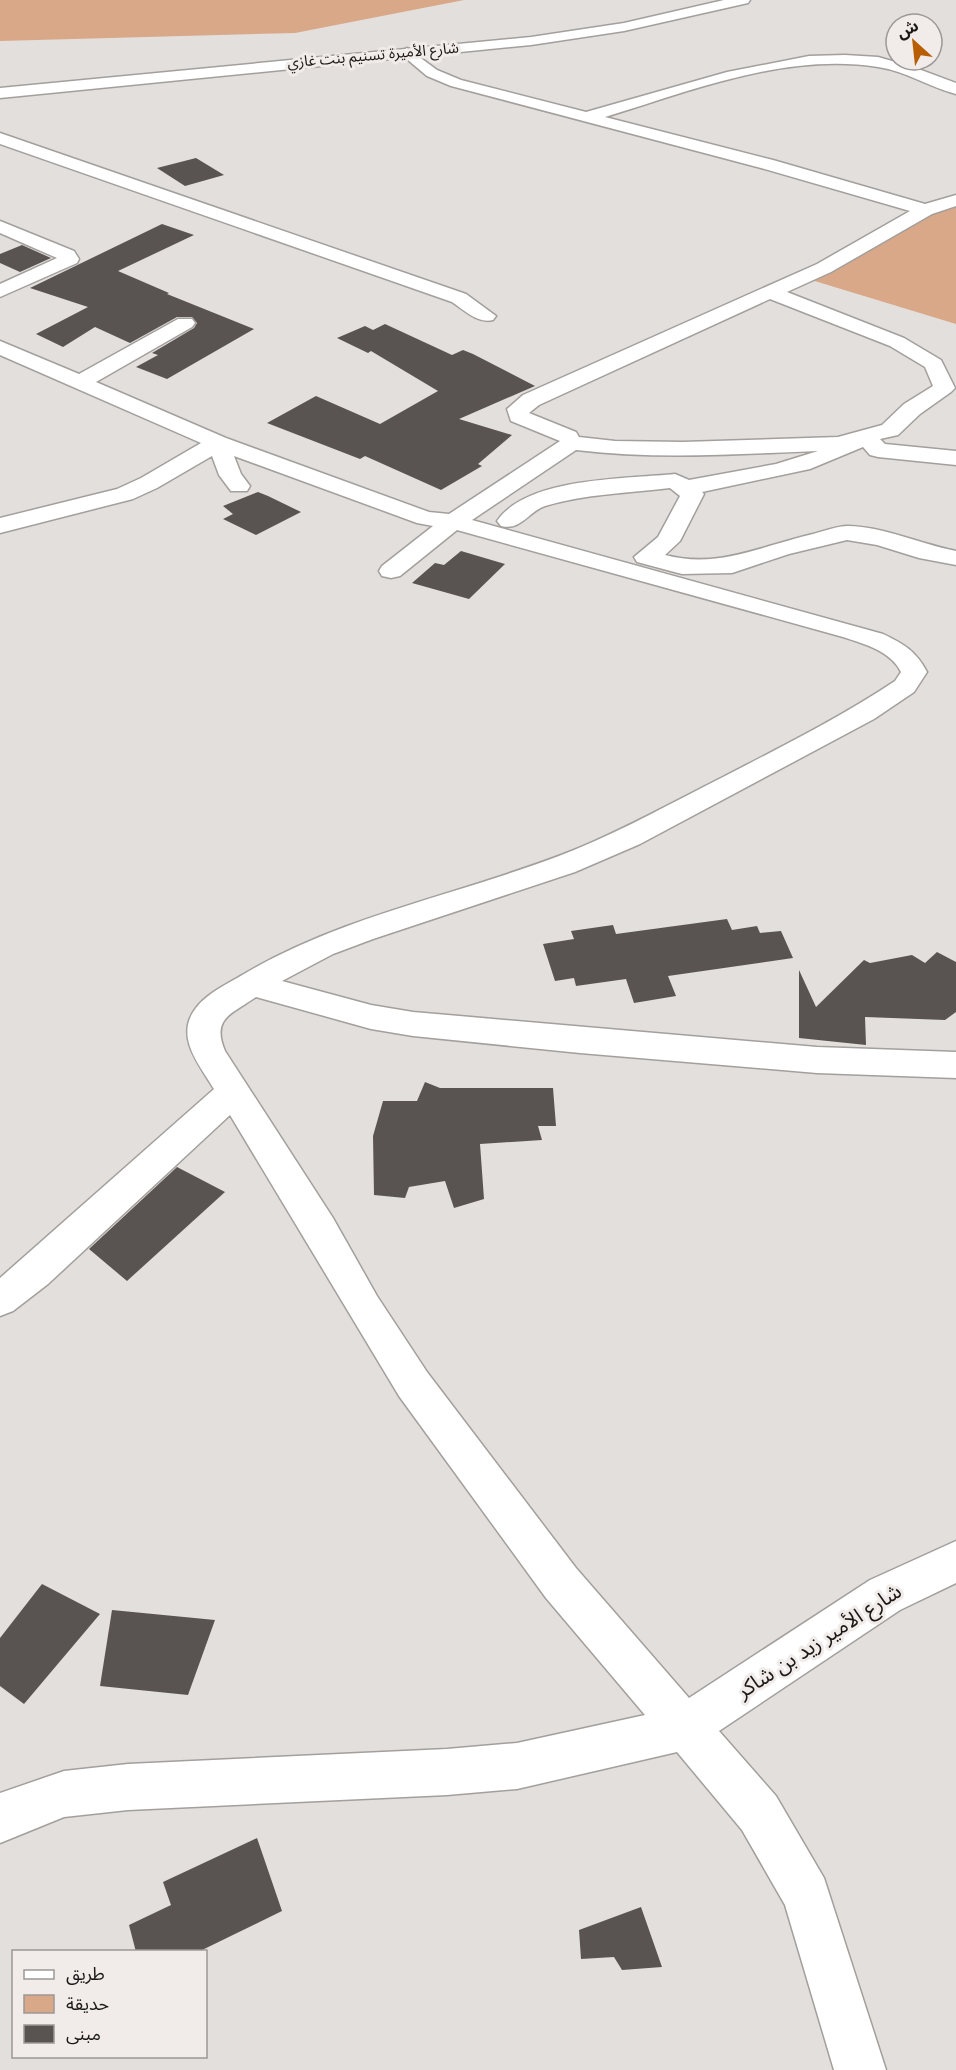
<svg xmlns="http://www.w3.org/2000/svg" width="956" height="2070" font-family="Spectral,'Noto Sans Arabic',serif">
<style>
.green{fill:#d9a889}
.building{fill:#595452}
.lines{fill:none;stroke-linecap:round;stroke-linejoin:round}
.minor-casing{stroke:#a39f9c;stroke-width:3}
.major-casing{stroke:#a39f9c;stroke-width:3}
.minor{fill:#fff;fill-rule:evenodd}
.major{fill:#fff;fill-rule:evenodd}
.labels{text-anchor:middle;stroke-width:6;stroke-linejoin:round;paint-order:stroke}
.far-street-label{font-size:15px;fill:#1a1918;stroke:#f1ece9}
.near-street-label{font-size:21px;fill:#1a1918;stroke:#f1ece9}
</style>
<rect width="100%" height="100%" fill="#e3dfdc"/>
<g class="green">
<path d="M 0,0 L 464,0 L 295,33 L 0,41 Z"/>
<path d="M 951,203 L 956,203 L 956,324 L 795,275 Z"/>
</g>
<g class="building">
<path d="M 196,158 L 224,175 L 185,186 L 157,168 Z"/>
<path d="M 162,224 L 194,235 L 118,271 L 169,293 L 167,294 L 254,329 L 167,379 L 136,367 L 158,355 L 152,353 L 194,328 L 197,323 L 192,317 L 177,317 L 130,343 L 95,327 L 63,347 L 36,334 L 88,307 L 30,288 Z"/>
<path d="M 22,245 L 51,258 L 20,272 L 0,263 L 0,254 Z"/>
<path d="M 385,324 L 452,355 L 463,350 L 473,354 L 535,386 L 459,419 L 512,435 L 478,464 L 482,466 L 441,490 L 365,456 L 360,459 L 267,423 L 316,396 L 380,424 L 438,391 L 371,351 L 368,353 L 337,338 L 365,326 L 373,330 Z"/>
<path d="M 258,492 L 268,496 L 301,512 L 256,535 L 223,519 L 233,514 L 223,506 Z"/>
<path d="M 461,551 L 505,564 L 469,599 L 412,583 L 435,563 L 444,565 Z"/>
<path d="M 727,919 L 732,930 L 757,926 L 760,933 L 781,931 L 793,958 L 668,976 L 676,996 L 634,1003 L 626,979 L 576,986 L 574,978 L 555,981 L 543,944 L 574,939 L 571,931 L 613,925 L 616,934 Z"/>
<path d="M 937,952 L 956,962 L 956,1012 L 945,1020 L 865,1017 L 866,1045 L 799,1038 L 799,970 L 816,1007 L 864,960 L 870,963 L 912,955 L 925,963 Z"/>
<path d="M 425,1082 L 440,1088 L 553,1088 L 556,1126 L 538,1126 L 542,1140 L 480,1144 L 484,1199 L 454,1208 L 445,1181 L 409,1187 L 405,1198 L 374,1195 L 373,1136 L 383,1101 L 417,1101 Z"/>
<path d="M 177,1167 L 225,1192 L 127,1281 L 89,1249 Z"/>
<path d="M 42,1584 L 100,1614 L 24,1704 L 0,1686 L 0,1638 Z"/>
<path d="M 112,1610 L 215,1620 L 188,1695 L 100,1686 Z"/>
<path d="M 257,1838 L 282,1911 L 198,1952 L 136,1952 L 129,1925 L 171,1905 L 163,1882 Z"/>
<path d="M 641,1907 L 662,1967 L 622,1970 L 614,1957 L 581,1959 L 579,1930 Z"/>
</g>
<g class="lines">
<defs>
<g id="minor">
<path d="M 407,48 L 437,70 L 461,80 L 586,112 L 727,72 L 809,56 L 845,55 L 878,57 L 913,67 L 956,83 L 956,94 C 929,87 906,71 878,67 C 787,52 691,91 605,117 L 773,160 L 925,204 L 956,195 L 956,206 L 932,214 L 831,272 L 787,292 L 904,338 L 941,360 L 955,388 L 951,392 L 920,414 L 898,435 L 880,439 L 885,444 L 956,451 L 956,465 L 878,457 L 870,455 L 863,447 L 810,469 L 702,492 L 704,494 L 680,541 L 665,555 C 718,569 761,546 813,534 C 824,531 837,526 848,526 C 885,527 920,544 956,551 L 956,565 L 919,558 L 877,545 L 847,540 L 789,554 L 732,573 L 682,574 L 637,562 L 634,557 L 658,537 L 680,496 L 670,488 C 629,493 585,494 545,506 C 528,512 521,531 501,526 L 497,521 C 527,477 626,479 675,474 L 689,480 L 776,464 L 818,451 C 738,454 657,460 576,450 L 472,520 L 883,634 C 904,644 916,651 927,672 L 914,692 L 874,719 L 640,844 L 575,872 L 373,939 L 333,954 L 282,981 L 371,1005 L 413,1012 L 817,1047 L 956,1052 L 956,1078 L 817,1073 L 580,1053 L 413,1036 L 371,1029 L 256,997 C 232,1014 211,1018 225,1051 L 333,1218 L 377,1296 L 427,1372 L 576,1568 L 689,1698 L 870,1580 L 956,1541 L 956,1583 L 900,1610 L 719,1731 L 776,1796 L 824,1878 L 886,2070 L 834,2070 L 785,1905 L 742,1830 L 677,1752 L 517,1789 L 447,1795 L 128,1810 L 64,1817 L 0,1843 L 0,1793 L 64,1771 L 128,1764 L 447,1749 L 517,1743 L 645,1715 L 546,1598 L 399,1396 L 230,1115 L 48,1284 L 13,1311 L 0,1316 L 0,1278 L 214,1089 C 199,1064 174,1036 196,1008 C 207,993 229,983 244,974 C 347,913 465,894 574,850 C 626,829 675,801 725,776 C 783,746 841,717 895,681 L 901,672 C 891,651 864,644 843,637 L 457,530 L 400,576 L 391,578 L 382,576 L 379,571 L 382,566 L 433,526 L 417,523 L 234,456 L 241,474 L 250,486 L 247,491 L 231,491 L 219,475 L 212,456 L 157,488 L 133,499 L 0,533 L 0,518 L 117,489 L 141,478 L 201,443 L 0,355 L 0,341 L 79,374 L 178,319 L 192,319 L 195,323 L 192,327 L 96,382 L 226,438 L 429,512 L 449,514 L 560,441 L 511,421 L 507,409 L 523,395 L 817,264 L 910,211 L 761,168 L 451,86 L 427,76 L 402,55 L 400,52 ZM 770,299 L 890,346 L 925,367 L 933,386 L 904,404 L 882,425 L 838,437 L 683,442 L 615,441 L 579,437 L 576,432 L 529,413 L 539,405 Z"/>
<path d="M 0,133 L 466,294 L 496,316 L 493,320 C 478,324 464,310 452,302 L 0,144 Z"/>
<path d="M 0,221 L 74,251 L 79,259 L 77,263 L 0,297 L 0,284 L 57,258 L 0,233 Z"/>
</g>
<path id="major" d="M 724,0 L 750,0 L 748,3 L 624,31 L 531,45 L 0,98 L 0,88 L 531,37 L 624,23 Z"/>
</defs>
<use href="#minor" class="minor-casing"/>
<use href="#major" class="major-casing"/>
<use href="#minor" class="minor"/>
<use href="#major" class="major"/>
</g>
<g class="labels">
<g class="far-street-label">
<text transform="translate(373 55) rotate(-5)" y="5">شارع الأميرة تسنيم بنت غازي</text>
</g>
<g class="near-street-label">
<text transform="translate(819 1641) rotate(-33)" y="7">شارع الأمير زيد بن شاكر</text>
</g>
</g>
<rect x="12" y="1950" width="195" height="108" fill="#f1ece9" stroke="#9b9895" stroke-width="1.5"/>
<rect x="24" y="1970" width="30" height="9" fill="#ffffff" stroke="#9b9895" stroke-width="1.5"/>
<text x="66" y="1980" font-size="18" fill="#1a1918">طريق</text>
<rect x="24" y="1995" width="30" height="18" fill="#d9a889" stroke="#9b9895" stroke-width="1.5"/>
<text x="66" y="2010" font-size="18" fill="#1a1918">حديقة</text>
<rect x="24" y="2025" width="30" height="18" fill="#595452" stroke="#9b9895" stroke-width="1.5"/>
<text x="66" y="2040" font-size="18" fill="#1a1918">مبنى</text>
<g transform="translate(914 42) rotate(333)"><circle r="28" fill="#f1ece9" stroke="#9b9895" stroke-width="1.5"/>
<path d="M0-4.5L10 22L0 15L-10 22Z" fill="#b85d00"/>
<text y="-9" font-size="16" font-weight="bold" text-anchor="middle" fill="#1a1918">ش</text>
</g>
</svg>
